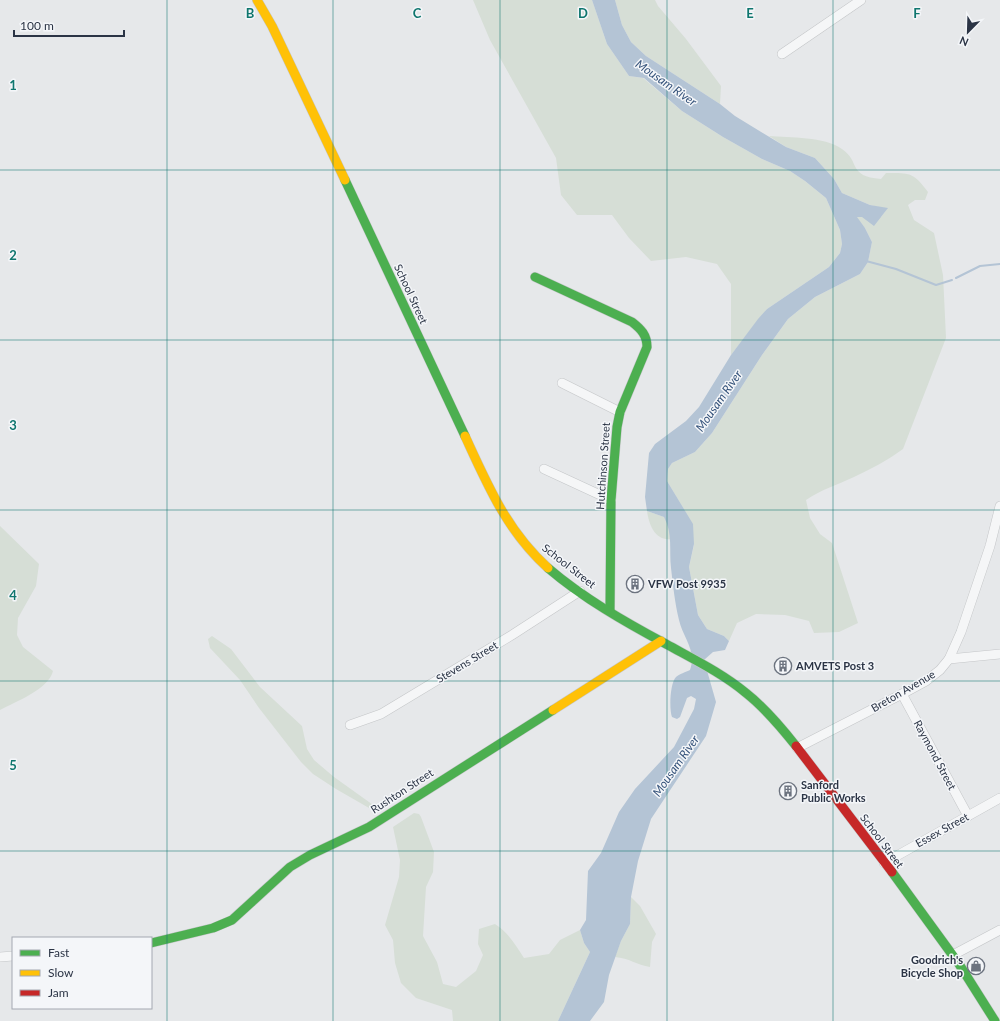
<svg xmlns="http://www.w3.org/2000/svg" width="1000" height="1021" font-family="Lato,sans-serif">
<style>
.green{fill:#d6ded6}
.water{fill:#b4c4d5}
.lines{fill:none;stroke-linecap:round;stroke-linejoin:round}
.stream{stroke:#b4c4d5;stroke-width:2}
.street-casing{stroke:#c4c6c8;stroke-width:10}
.fast-casing{stroke:#c4c6c8;stroke-width:10}
.slow-casing{stroke:#c4c6c8;stroke-width:10}
.jam-casing{stroke:#c4c6c8;stroke-width:10}
.street{stroke:#f5f6f7;stroke-width:9}
.fast{stroke:#4caf50;stroke-width:9}
.slow{stroke:#ffc107;stroke-width:9}
.jam{stroke:#c62828;stroke-width:9}
.grid{fill:none;stroke:#0f766e;stroke-width:1;stroke-opacity:0.55}
.labels{text-anchor:middle;stroke-width:3;stroke-linejoin:round;paint-order:stroke}
.street-label{font-size:11px;fill:#2b3445;stroke:#f4f6f9}
.poi-label{font-size:11px;font-weight:bold;fill:#2b3445;stroke:#f4f6f9;text-anchor:start}
.water-label{font-size:12px;font-style:italic;fill:#34527a;stroke:#f4f6f9}
.grid-label{font-size:13px;text-anchor:middle;font-weight:bold;fill:#0f766e;stroke:#f4f6f9;stroke-width:3;stroke-linejoin:round;paint-order:stroke}
</style>
<rect width="100%" height="100%" fill="#e6e8ea"/>
<g class="green">
<path d="M 473,0 L 592,0 L 607,44 L 629,76 L 643,78 L 682,111 L 723,137 L 762,159 L 790,171 L 805,181 L 826,198 L 840,230 L 842,244 L 840,253 L 829,267 L 767,309 L 731,355 L 731,284 L 717,264 L 686,257 L 651,261 L 629,238 L 612,215 L 577,215 L 561,195 L 556,158 L 490,40 Z"/>
<path d="M 615,0 L 655,0 L 658,6 L 686,39 L 721,86 L 720,104 L 646,56 L 631,42 L 622,25 Z"/>
<path d="M 769,136 C 790,138 824,136 842,149 C 861,162 847,176 881,179 L 886,173 C 910,173 913,172 928,192 L 925,200 L 915,200 L 908,205 L 914,220 L 934,233 L 943,275 L 946,338 L 903,449 C 888,460 871,469 854,477 C 837,485 822,489 806,500 L 810,518 L 820,534 L 832,543 L 858,623 L 839,632 L 814,633 L 809,621 L 785,615 L 756,614 L 737,623 L 729,641 L 724,636 L 707,629 L 698,615 L 689,567 L 694,545 L 686,513 L 667,481 L 668,469 L 672,463 L 695,452 L 712,433 L 762,355 L 788,319 L 815,297 L 860,274 L 868,262 L 872,242 L 865,228 L 856,217 L 881,217 L 887,209 L 870,205 L 842,193 L 834,179 L 815,158 L 786,147 Z"/>
<path d="M 647,511 L 664,517 L 669,526 L 671,539 C 655,541 649,525 647,511 Z"/>
<path d="M 0,526 L 39,564 L 36,586 L 18,618 L 17,635 L 23,647 L 53,671 C 49,689 15,702 0,710 Z"/>
<path d="M 212,636 L 231,649 L 260,687 L 302,726 L 307,749 L 314,760 L 334,777 L 376,807 L 376,812 L 336,789 L 313,774 L 301,762 L 259,708 L 240,680 L 210,648 L 208,639 Z"/>
<path d="M 414,813 L 419,814 L 421,817 L 434,852 L 433,872 L 426,887 L 423,936 L 437,962 L 443,984 L 456,987 L 476,971 L 483,955 L 478,944 L 479,929 L 495,924 C 508,932 516,946 524,958 L 549,954 L 560,940 L 580,930 L 584,943 L 590,952 L 558,1021 L 453,1021 L 452,1010 L 416,998 L 401,983 L 395,963 L 393,940 L 385,925 L 399,877 L 400,860 L 393,827 Z"/>
<path d="M 631,897 L 640,906 L 656,934 L 652,942 L 650,967 C 637,965 629,958 615,957 L 621,941 L 630,924 Z"/>
</g>
<path class="water" d="M 592,0 L 615,0 L 622,25 L 631,42 L 646,56 L 720,104 L 735,116 L 786,147 L 815,158 L 834,179 L 842,193 L 870,205 L 888,208 L 874,226 L 862,217 L 857,217 L 865,228 L 872,242 L 868,262 L 860,274 L 815,297 L 788,319 L 762,355 L 712,433 L 695,452 L 672,463 L 668,469 L 667,481 L 693,524 L 694,544 L 689,567 L 698,615 L 707,629 L 724,636 L 729,641 L 725,650 L 713,652 L 704,660 L 716,702 L 706,736 L 651,819 L 638,861 L 631,897 L 630,924 L 621,941 L 609,975 L 604,1002 L 590,1021 L 558,1021 L 590,952 L 584,943 L 580,930 L 586,920 L 588,871 L 601,853 L 619,812 L 635,789 L 674,747 L 694,709 L 696,699 L 691,696 L 687,698 L 680,717 L 677,719 L 672,717 C 669,709 670,683 676,677 C 679,674 686,672 690,670 C 697,650 683,638 679,620 C 675,604 673,585 671,568 C 669,550 673,534 664,517 L 647,511 L 645,497 L 649,453 L 655,444 L 686,421 L 699,407 L 731,355 L 758,319 L 767,309 L 829,267 L 840,253 L 842,244 L 840,230 L 826,198 L 805,181 L 790,171 L 762,159 L 723,137 L 682,111 L 644,78 L 629,76 L 607,44 Z"/>
<g class="lines">
<g class="stream">
<path d="M 866,261 L 896,269 L 936,285 L 952,280"/>
<path d="M 956,278 L 980,266 L 1000,264"/>
</g>
<defs>
<g id="street">
<path d="M 782,54 L 861,0"/>
<path d="M 562,383 L 620,412"/>
<path d="M 544,469 L 611,500"/>
<path d="M 949,659 L 1000,654"/>
<path d="M 902,694 L 968,816"/>
<path d="M 350,725 L 381,714 L 512,635 L 580,591"/>
<path d="M 797,748 L 902,694 L 926,681 L 940,670 L 949,659 L 961,632 L 990,546 L 1000,506"/>
<path d="M 884,863 L 1000,798"/>
<path d="M 953,955 L 1000,930"/>
<path d="M 0,957 L 13,956"/>
</g>
<g id="fast">
<path d="M 345,180 L 465,436"/>
<path d="M 535,277 L 632,322 C 641,329 647,335 647,347 L 620,412 L 617,427 L 611,500 L 610,610"/>
<path d="M 548,568 C 583,598 625,622 666,644 C 693,659 722,673 746,693 C 765,708 781,727 796,746"/>
<path d="M 892,872 L 959,964 L 995,1021"/>
<path d="M 151,943 L 213,928 L 232,920 L 290,867 L 310,855 L 369,827 L 553,710"/>
</g>
<g id="slow">
<path d="M 257,0 L 272,26 L 345,180"/>
<path d="M 465,436 C 488,486 507,531 548,568"/>
<path d="M 553,710 L 661,641"/>
</g>
<path id="jam" d="M 796,746 L 892,872"/>
</defs>
<use href="#street" class="street-casing"/>
<use href="#fast" class="fast-casing"/>
<use href="#slow" class="slow-casing"/>
<use href="#jam" class="jam-casing"/>
<use href="#street" class="street"/>
<use href="#fast" class="fast"/>
<use href="#slow" class="slow"/>
<use href="#jam" class="jam"/>
</g>
<path class="grid" d="M 167,0 L 167,1021M 333,0 L 333,1021M 500,0 L 500,1021M 667,0 L 667,1021M 833,0 L 833,1021M 0,170 L 1000,170M 0,340 L 1000,340M 0,510 L 1000,510M 0,681 L 1000,681M 0,851 L 1000,851"/>
<defs>
<symbol id="building-ring" viewBox="-11 -11 22 22"><circle r="9.5" fill="#f4f6f9" stroke="#6c737f" stroke-width="1.5"/><path d="M-4-6H4V6H1V3H-1V6H-4ZM-2.5-4.3h1.7v1.8h-1.7ZM.8-4.3h1.7v1.8H.8ZM-2.5-1h1.7V.8h-1.7ZM.8-1h1.7V.8H.8Z" fill="#6c737f"/></symbol>
<symbol id="shop-ring" viewBox="-11 -11 22 22"><circle r="9.5" fill="#f4f6f9" stroke="#6c737f" stroke-width="1.5"/><path d="M-5-2.5h2.3a2.7 3.5 0 0 1 5.4 0H5L5.5 6h-11ZM-1.5-2.5h3a1.5 2.3 0 0 0-3 0Z" fill="#6c737f"/></symbol>
</defs>
<g fill-rule="evenodd">
<use href="#building-ring" x="625" y="574" width="20" height="20"/>
<use href="#building-ring" x="773" y="656" width="20" height="20"/>
<use href="#building-ring" x="778" y="781" width="20" height="20"/>
<use href="#shop-ring" x="966" y="956" width="20" height="20"/>
</g>
<g class="labels">
<g class="street-label">
<text transform="translate(411 294) rotate(65)" y="4">School Street</text>
<text transform="translate(603 466) rotate(-86)" y="4">Hutchinson Street</text>
<text transform="translate(569 566) rotate(38)" y="4">School Street</text>
<text transform="translate(467 662) rotate(-31)" y="4">Stevens Street</text>
<text transform="translate(903 691) rotate(-30)" y="4">Breton Avenue</text>
<text transform="translate(935 755) rotate(62)" y="4">Raymond Street</text>
<text transform="translate(402 791) rotate(-33)" y="4">Rushton Street</text>
<text transform="translate(942 830) rotate(-29)" y="4">Essex Street</text>
<text transform="translate(882 841) rotate(53)" y="4">School Street</text>
</g>
<g class="poi-label">
<text x="648" y="588">VFW Post 9935</text>
<text x="796" y="670">AMVETS Post 3</text>
<text x="801" y="789">Sanford<tspan x="801" dy="13">Public Works</tspan></text>
<text x="963" y="964" text-anchor="end">Goodrich's<tspan x="963" dy="13">Bicycle Shop</tspan></text>
</g>
<g class="water-label">
<text transform="translate(666 83) rotate(35)" y="4">Mousam River</text>
<text transform="translate(719 401) rotate(-55)" y="4">Mousam River</text>
<text transform="translate(676 766) rotate(-55)" y="4">Mousam River</text>
</g>
</g>
<g class="grid-label">
<text x="250" y="18">B</text>
<text x="417" y="18">C</text>
<text x="583" y="18">D</text>
<text x="750" y="18">E</text>
<text x="917" y="18">F</text>
<text x="13" y="90">1</text>
<text x="13" y="260">2</text>
<text x="13" y="430">3</text>
<text x="13" y="600">4</text>
<text x="13" y="770">5</text>
</g>
<rect x="12" y="937" width="140" height="72" fill="#f4f6f9" stroke="#a4a8b1"/>
<rect x="20" y="950" width="20" height="6" fill="#4caf50" stroke="#a4a8b1"/>
<text x="48" y="957" font-size="12" fill="#2b3445">Fast</text>
<rect x="20" y="970" width="20" height="6" fill="#ffc107" stroke="#a4a8b1"/>
<text x="48" y="977" font-size="12" fill="#2b3445">Slow</text>
<rect x="20" y="990" width="20" height="6" fill="#c62828" stroke="#a4a8b1"/>
<text x="48" y="997" font-size="12" fill="#2b3445">Jam</text>
<g transform="translate(968 32) rotate(203)" stroke="#f4f6f9" stroke-width="3" paint-order="stroke">
<path d="M0-3L7 15L0 10L-7 15Z" fill="#2b3445"/>
<text y="-6" font-size="11" font-weight="bold" text-anchor="middle" fill="#2b3445">N</text>
</g>
<path d="M14 30v6h110v-6" fill="none" stroke="#2b3445" stroke-width="2"/>
<text x="20" y="30" font-size="12" fill="#2b3445" stroke="#f4f6f9" stroke-width="3" paint-order="stroke">100 m</text>
</svg>
